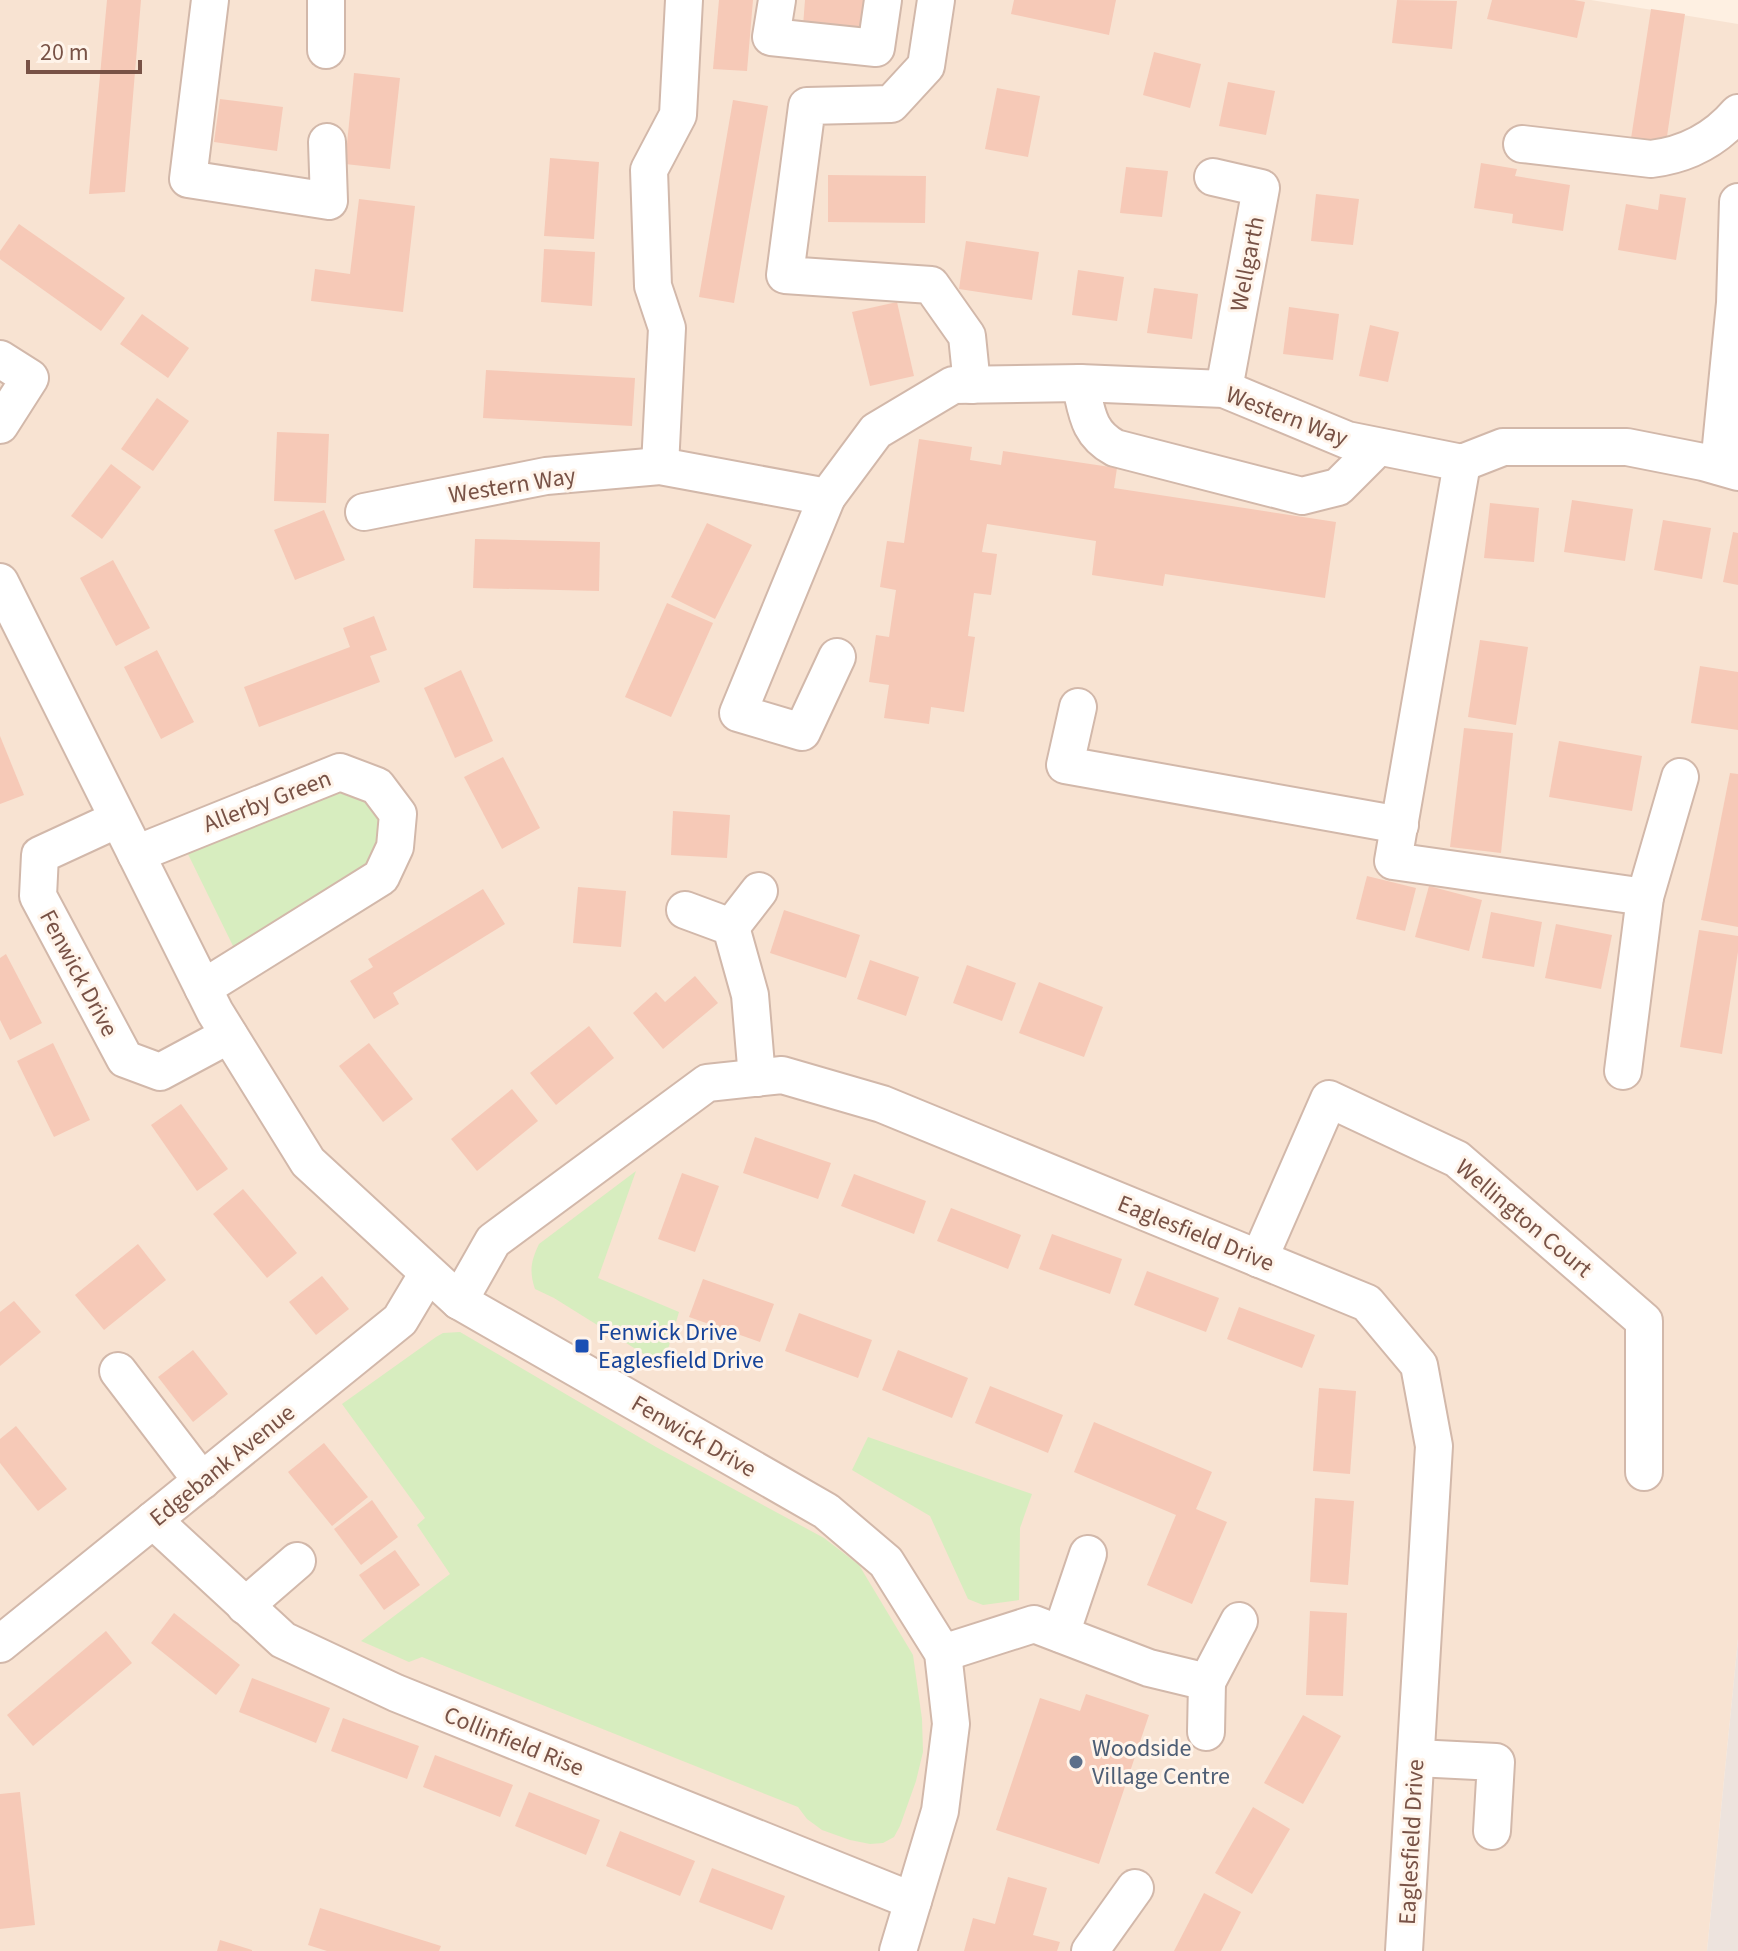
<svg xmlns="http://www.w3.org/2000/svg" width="1738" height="1951" font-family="'Source Sans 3',sans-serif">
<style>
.residential{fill:#f8e3d2}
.industrial{fill:#ede3dd}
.green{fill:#d7edbf}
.building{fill:#f6c9b7}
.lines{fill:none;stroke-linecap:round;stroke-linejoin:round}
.minor-casing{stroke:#d2b8aa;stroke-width:40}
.minor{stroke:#fff;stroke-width:36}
.transit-dot{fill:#1a4fb4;stroke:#fff4ea;stroke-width:3}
.service-dot{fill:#5c6f8a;stroke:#fff4ea;stroke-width:3}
.labels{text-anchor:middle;stroke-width:6;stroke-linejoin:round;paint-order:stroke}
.street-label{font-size:24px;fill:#785246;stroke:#fff4ea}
.transit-label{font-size:24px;fill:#164399;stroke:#fff4ea;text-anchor:start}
.service-label{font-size:24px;fill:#4e5e75;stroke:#fff4ea;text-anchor:start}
</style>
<rect width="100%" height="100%" fill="#fef0e2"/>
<path class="residential" d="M 0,0 L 1591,0 L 1738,24 L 1738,1639 L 1707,1951 L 0,1951 Z"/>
<path class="industrial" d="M 1738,1639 L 1738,1951 L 1707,1951 Z"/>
<g class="green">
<path d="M 327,790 C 368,790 364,798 387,830 L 369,870 L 234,948 L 184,846 Z"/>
<path d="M 636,1171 L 598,1278 L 679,1312 L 663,1366 L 554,1298 L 535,1289 C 529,1271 531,1261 539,1244 Z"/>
<path d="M 460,1332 L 656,1447 L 824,1538 L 859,1565 L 913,1655 L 922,1719 L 923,1752 L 916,1781 L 900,1826 L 894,1837 L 883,1843 L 870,1844 L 850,1840 L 822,1830 L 807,1819 L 798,1807 L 422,1657 L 409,1662 L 361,1641 L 450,1574 L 417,1525 L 425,1518 L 342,1404 L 436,1337 L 443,1333 Z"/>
<path d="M 868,1437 L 1032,1494 L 1020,1528 L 1019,1600 L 983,1605 L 968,1599 L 930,1516 L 852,1470 Z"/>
</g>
<g class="building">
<path d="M 107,0 L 141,0 L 125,192 L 89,194 Z"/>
<path d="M 719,0 L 753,0 L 747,71 L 713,69 Z"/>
<path d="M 805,0 L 864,0 L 862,31 L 803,26 Z"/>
<path d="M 1014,0 L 1116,0 L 1109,35 L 1011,14 Z"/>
<path d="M 1397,0 L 1457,1 L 1452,49 L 1392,43 Z"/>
<path d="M 1492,0 L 1574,0 L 1585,2 L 1577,38 L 1487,19 Z"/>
<path d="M 1651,9 L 1685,14 L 1665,150 L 1630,145 Z"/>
<path d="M 1154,52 L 1201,64 L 1190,108 L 1143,95 Z"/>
<path d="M 354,73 L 400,78 L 390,169 L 345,164 Z"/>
<path d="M 1228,82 L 1275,91 L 1266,135 L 1219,126 Z"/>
<path d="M 997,88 L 1040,96 L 1028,157 L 985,149 Z"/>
<path d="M 220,99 L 283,107 L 277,151 L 214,142 Z"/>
<path d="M 733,100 L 768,106 L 734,303 L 699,297 Z"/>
<path d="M 550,158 L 599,162 L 594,239 L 544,236 Z"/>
<path d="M 1481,163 L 1517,169 L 1515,176 L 1570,185 L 1563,231 L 1512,223 L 1513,214 L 1474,208 Z"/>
<path d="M 1126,167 L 1168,171 L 1162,217 L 1120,213 Z"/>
<path d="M 828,175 L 926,176 L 925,223 L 828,222 Z"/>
<path d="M 1316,194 L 1359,199 L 1353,245 L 1311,241 Z"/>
<path d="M 1660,194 L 1686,198 L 1676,260 L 1618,250 L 1626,204 L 1658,210 Z"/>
<path d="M 359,199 L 415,206 L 403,312 L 311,301 L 315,269 L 350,274 Z"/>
<path d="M 19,224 L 125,298 L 101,331 L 0,259 L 0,251 Z"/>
<path d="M 966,241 L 1039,252 L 1032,300 L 959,289 Z"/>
<path d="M 544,249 L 595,252 L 592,306 L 541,302 Z"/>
<path d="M 1078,270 L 1124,277 L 1117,321 L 1072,315 Z"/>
<path d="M 1154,288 L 1198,294 L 1192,339 L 1147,333 Z"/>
<path d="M 897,302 L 914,376 L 870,386 L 852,312 Z"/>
<path d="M 1289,307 L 1339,314 L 1333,360 L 1283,354 Z"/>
<path d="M 142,314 L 189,348 L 168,378 L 120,344 Z"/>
<path d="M 1370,325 L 1399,332 L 1388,382 L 1359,376 Z"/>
<path d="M 486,370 L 635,378 L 632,426 L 483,418 Z"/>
<path d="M 157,398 L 189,421 L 153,471 L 121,449 Z"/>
<path d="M 277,432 L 329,434 L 326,503 L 274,501 Z"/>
<path d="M 919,439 L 972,447 L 970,460 L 1001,465 L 1003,451 L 1117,468 L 1114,488 L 1336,522 L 1325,598 L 1165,574 L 1163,586 L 1092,575 L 1096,541 L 987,524 L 982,552 L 997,554 L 991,595 L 974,593 L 968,636 L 975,637 L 964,712 L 931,707 L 929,724 L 884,718 L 889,685 L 869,682 L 876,635 L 889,637 L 896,590 L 880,587 L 887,541 L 904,543 Z"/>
<path d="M 111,464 L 141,487 L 102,539 L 71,516 Z"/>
<path d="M 1572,500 L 1633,509 L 1625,561 L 1564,552 Z"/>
<path d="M 1490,503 L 1539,508 L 1534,562 L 1484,558 Z"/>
<path d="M 324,510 L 345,560 L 295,580 L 274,530 Z"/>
<path d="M 1663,520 L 1711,528 L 1702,579 L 1654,570 Z"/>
<path d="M 707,523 L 752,545 L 715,619 L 671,597 Z"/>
<path d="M 1733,532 L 1738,533 L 1738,585 L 1723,582 Z"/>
<path d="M 475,539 L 600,542 L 599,591 L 473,588 Z"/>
<path d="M 113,560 L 150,628 L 116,646 L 80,578 Z"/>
<path d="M 667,603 L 713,623 L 671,717 L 625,697 Z"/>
<path d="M 374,616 L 387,650 L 370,656 L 380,682 L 259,727 L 244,687 L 350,647 L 343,628 Z"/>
<path d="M 1480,640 L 1528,647 L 1516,725 L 1468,717 Z"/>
<path d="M 157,650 L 194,722 L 161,739 L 124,667 Z"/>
<path d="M 1700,666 L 1738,672 L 1738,730 L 1691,723 Z"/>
<path d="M 461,670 L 493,741 L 455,758 L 424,688 Z"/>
<path d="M 1464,728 L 1513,733 L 1501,853 L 1450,847 Z"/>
<path d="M 0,736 L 24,795 L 0,804 Z"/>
<path d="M 1559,741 L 1642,756 L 1632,811 L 1549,797 Z"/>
<path d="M 503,757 L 540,828 L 502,849 L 464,777 Z"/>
<path d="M 1730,773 L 1738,774 L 1738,927 L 1701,920 Z"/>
<path d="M 673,811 L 730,815 L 727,858 L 671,855 Z"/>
<path d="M 1367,876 L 1416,888 L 1405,931 L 1356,919 Z"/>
<path d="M 1429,886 L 1482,900 L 1469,951 L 1415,937 Z"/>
<path d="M 578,887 L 626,891 L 621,947 L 573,943 Z"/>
<path d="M 483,889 L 505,924 L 393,993 L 399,1004 L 374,1019 L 350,981 L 373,967 L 368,959 Z"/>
<path d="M 784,910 L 860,935 L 846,978 L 770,953 Z"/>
<path d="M 1491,912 L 1542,922 L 1534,967 L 1482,958 Z"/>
<path d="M 1556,924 L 1612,935 L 1601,989 L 1545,978 Z"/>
<path d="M 1699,930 L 1738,936 L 1738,952 L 1722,1054 L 1680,1047 Z"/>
<path d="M 6,954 L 42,1023 L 10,1040 L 0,1020 L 0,958 Z"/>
<path d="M 870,960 L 919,977 L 906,1016 L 857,999 Z"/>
<path d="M 967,965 L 1016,983 L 1002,1021 L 953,1003 Z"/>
<path d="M 695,976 L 718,1003 L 663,1049 L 633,1013 L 656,992 L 665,1002 Z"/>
<path d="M 1039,982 L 1103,1007 L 1084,1057 L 1019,1033 Z"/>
<path d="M 589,1026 L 614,1058 L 556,1105 L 530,1073 Z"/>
<path d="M 53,1043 L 90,1120 L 54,1137 L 17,1061 Z"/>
<path d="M 369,1043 L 413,1099 L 383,1122 L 339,1066 Z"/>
<path d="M 512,1089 L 538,1121 L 477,1171 L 451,1139 Z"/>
<path d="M 181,1104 L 228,1169 L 197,1191 L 151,1125 Z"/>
<path d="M 755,1137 L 831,1163 L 818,1199 L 743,1173 Z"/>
<path d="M 682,1173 L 719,1186 L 695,1252 L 658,1239 Z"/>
<path d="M 854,1174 L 926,1201 L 914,1234 L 841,1206 Z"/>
<path d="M 243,1189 L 297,1253 L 267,1278 L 213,1214 Z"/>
<path d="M 951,1208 L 1021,1235 L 1008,1269 L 937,1241 Z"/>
<path d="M 1052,1234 L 1122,1259 L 1110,1294 L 1039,1269 Z"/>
<path d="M 138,1244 L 166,1280 L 104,1330 L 75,1295 Z"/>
<path d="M 1147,1271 L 1219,1298 L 1206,1332 L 1134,1305 Z"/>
<path d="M 322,1276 L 349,1309 L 316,1335 L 289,1302 Z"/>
<path d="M 703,1279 L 774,1304 L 760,1342 L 689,1317 Z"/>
<path d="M 14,1301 L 41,1332 L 0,1366 L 0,1312 Z"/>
<path d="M 1239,1307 L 1315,1335 L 1302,1368 L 1227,1339 Z"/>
<path d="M 799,1313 L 872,1340 L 858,1378 L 785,1351 Z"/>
<path d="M 193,1350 L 228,1394 L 193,1422 L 158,1377 Z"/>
<path d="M 898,1350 L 968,1378 L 952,1418 L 882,1390 Z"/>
<path d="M 990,1386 L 1063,1415 L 1048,1453 L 975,1423 Z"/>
<path d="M 1319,1388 L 1356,1391 L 1350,1474 L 1313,1471 Z"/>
<path d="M 1094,1422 L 1212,1472 L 1196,1509 L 1227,1522 L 1192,1604 L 1147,1585 L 1176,1515 L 1074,1472 Z"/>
<path d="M 16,1426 L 67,1489 L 38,1511 L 0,1463 L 0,1439 Z"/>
<path d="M 324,1443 L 368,1497 L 332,1526 L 288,1472 Z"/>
<path d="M 1315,1498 L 1354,1501 L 1348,1585 L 1310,1582 Z"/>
<path d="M 372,1500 L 398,1537 L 361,1565 L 334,1529 Z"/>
<path d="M 395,1550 L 420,1585 L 384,1610 L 359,1575 Z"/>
<path d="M 1310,1611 L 1347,1613 L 1343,1696 L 1306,1695 Z"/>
<path d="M 174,1613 L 240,1665 L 216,1695 L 151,1643 Z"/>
<path d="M 106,1631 L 132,1663 L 33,1746 L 7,1715 Z"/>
<path d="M 252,1678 L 330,1708 L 316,1743 L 239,1712 Z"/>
<path d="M 1086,1694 L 1149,1715 L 1099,1864 L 996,1830 L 1040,1698 L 1080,1711 Z"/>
<path d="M 1303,1715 L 1341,1736 L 1303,1804 L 1264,1783 Z"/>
<path d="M 343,1718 L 419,1746 L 407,1779 L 331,1751 Z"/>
<path d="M 435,1755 L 513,1785 L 500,1817 L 423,1787 Z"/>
<path d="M 20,1792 L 35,1925 L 0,1929 L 0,1794 Z"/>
<path d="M 529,1792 L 600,1820 L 586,1855 L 515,1826 Z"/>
<path d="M 1253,1807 L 1290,1829 L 1252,1894 L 1215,1873 Z"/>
<path d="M 620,1831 L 695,1861 L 680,1896 L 606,1866 Z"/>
<path d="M 712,1868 L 785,1896 L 772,1930 L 699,1902 Z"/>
<path d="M 1008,1877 L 1047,1888 L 1033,1935 L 1060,1942 L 1057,1951 L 964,1951 L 973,1918 L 995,1924 Z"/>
<path d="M 1204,1893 L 1241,1912 L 1221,1951 L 1174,1951 Z"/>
<path d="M 320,1908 L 441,1946 L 439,1951 L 327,1951 L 308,1945 Z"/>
<path d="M 220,1940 L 252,1950 L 252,1951 L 217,1951 Z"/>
</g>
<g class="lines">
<defs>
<g id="minor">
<path d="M 210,0 L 188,179 L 329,201 L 327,142"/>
<path d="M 777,0 L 771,37 L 876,48 L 883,0"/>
<path d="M 936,0 L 926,66 L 891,104 L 807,106 L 785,275 L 931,285 L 967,336 L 972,385"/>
<path d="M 326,50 L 326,0"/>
<path d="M 1522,144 L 1651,159 C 1685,155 1715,140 1738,113"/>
<path d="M 1213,177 L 1261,188 L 1224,389"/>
<path d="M 0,359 L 30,378 L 0,425"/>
<path d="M 1080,383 C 1087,411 1087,433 1115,448 L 1302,496 L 1338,487 L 1378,447"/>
<path d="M 1462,463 L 1393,861 L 1645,897 L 1680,777"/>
<path d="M 660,466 L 667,328 L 653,286 L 649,170 L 678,115 L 684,0"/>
<path d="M 1719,466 L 1735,303 L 1738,202"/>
<path d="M 827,497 L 738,713 L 802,732 L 837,657"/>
<path d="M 364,512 L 546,476 L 660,466 L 827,497 L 876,431 L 953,385 L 1080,383 L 1224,389 L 1347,440 L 1462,463 L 1503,447 L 1627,447 L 1703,462 L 1738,472"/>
<path d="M 0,582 L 215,1012 L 308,1162 L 459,1301 L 826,1511 L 886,1562 L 943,1653 L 951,1724 L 940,1811 L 898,1951"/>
<path d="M 1078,707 L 1065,765 L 1400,825"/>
<path d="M 118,819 L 40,855 L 38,896 L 125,1059 L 160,1072 L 229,1035"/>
<path d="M 136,854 L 340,772 L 377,786 L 398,814 L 395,847 L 381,877 L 203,988"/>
<path d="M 685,910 L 731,927 L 750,995 L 757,1078"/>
<path d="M 731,927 L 759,891"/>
<path d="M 1623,1071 L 1645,897"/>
<path d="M 1259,1259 L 1329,1099 L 1457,1159 L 1644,1321 L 1644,1472"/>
<path d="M 459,1301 L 493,1241 L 707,1083 L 782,1075 L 882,1104 L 1367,1303 L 1419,1365 L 1434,1446 L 1404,1951"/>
<path d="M 118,1371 L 202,1481"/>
<path d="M 153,1520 L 283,1640 L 396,1693 L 913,1901"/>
<path d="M 245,1606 L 297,1561"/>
<path d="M 1061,1634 L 1088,1554"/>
<path d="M 0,1644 L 400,1320 L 428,1273"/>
<path d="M 943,1653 L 1034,1624 L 1149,1668 L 1207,1682 L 1239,1621"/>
<path d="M 1206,1732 L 1207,1682"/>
<path d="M 1416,1758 L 1496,1762 L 1492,1831"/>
<path d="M 1090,1951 L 1135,1888"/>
</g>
</defs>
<use href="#minor" class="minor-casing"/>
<use href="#minor" class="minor"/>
</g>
<rect class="transit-dot" x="574" y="1338" width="16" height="16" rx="4"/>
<circle class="service-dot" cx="1076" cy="1762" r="8"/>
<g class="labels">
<g class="street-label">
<text transform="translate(1247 264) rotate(-79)" y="8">Wellgarth</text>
<text transform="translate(1287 416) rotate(21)" y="8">Western Way</text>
<text transform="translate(512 485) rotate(-9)" y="8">Western Way</text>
<text transform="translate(267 801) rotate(-21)" y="8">Allerby Green</text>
<text transform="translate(79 973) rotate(62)" y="8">Fenwick Drive</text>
<text transform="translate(1524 1218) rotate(40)" y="8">Wellington Court</text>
<text transform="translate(1196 1233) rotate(22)" y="8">Eaglesfield Drive</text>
<text transform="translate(694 1436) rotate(30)" y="8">Fenwick Drive</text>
<text transform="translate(222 1465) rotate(-39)" y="8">Edgebank Avenue</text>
<text transform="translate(514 1741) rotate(22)" y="8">Collinfield Rise</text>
<text transform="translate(1411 1842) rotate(-87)" y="8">Eaglesfield Drive</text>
</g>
<g class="transit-label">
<text x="598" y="1340">Fenwick Drive<tspan x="598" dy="28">Eaglesfield Drive</tspan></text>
</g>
<g class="service-label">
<text x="1092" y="1756">Woodside<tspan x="1092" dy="28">Village Centre</tspan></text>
</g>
</g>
<path d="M28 60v12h112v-12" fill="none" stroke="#785246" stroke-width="4"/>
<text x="40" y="60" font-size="24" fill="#785246" stroke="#fff4ea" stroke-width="6" paint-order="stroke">20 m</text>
</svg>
